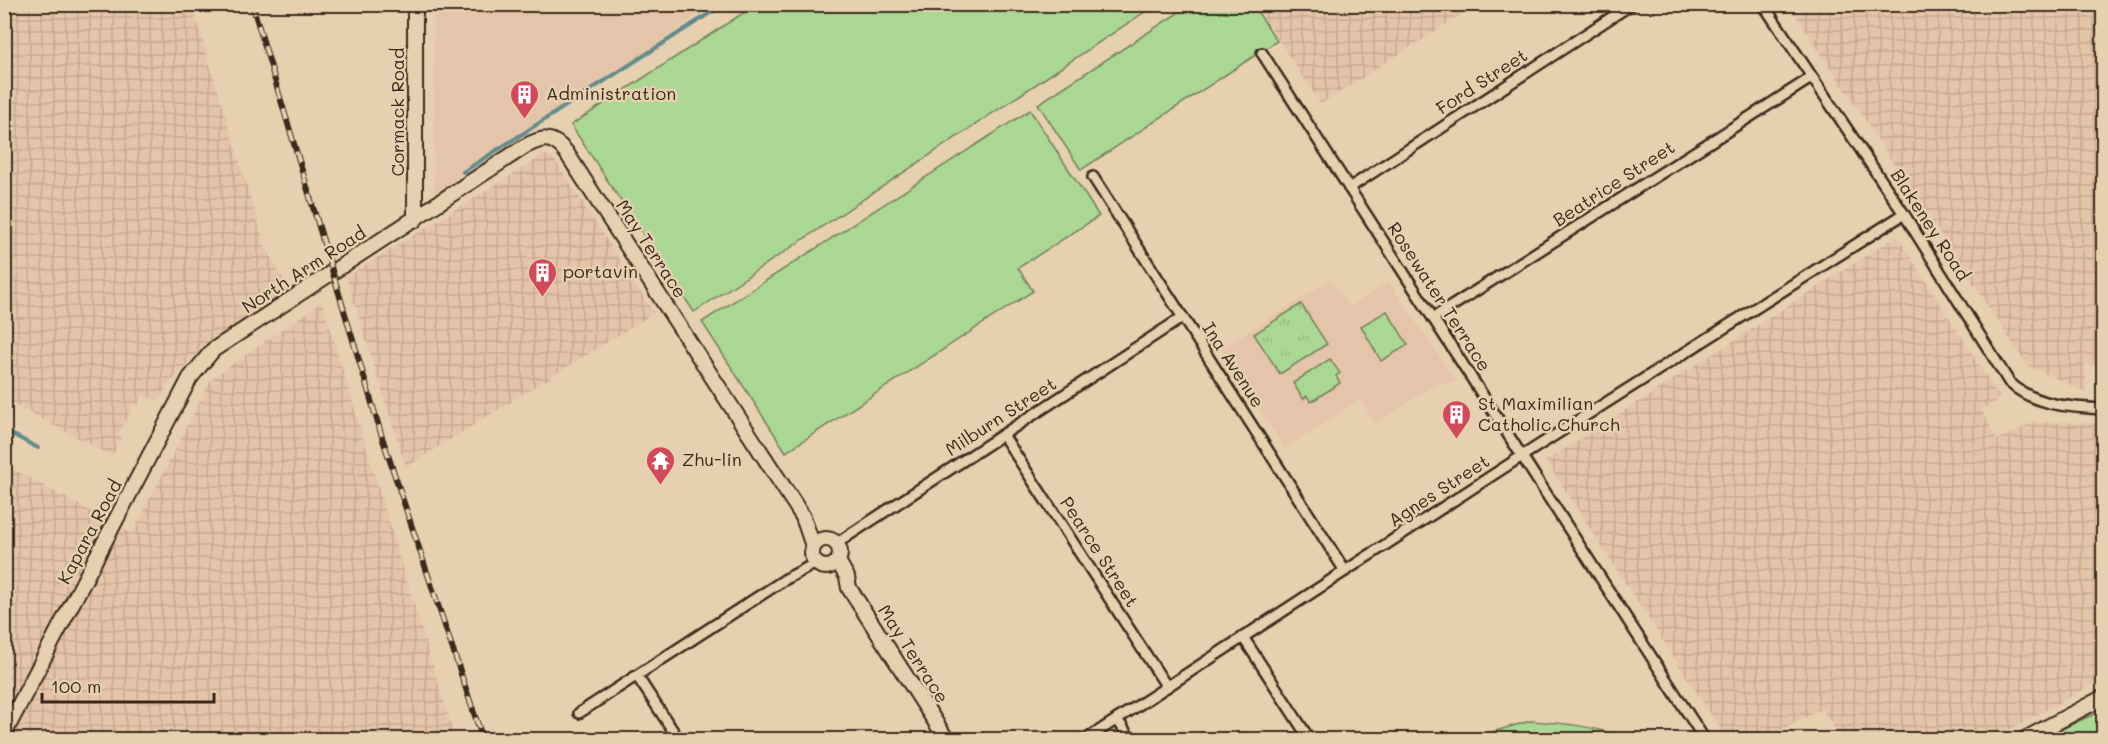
<svg xmlns="http://www.w3.org/2000/svg" width="2108" height="744" font-family="Mali,sans-serif">
<style>
.built{fill:#e5c5a9}
.industrial{fill:url(#industrial-grid)}
.grass{fill:#abd795;stroke:#73805a;stroke-width:1.5}
.park{fill:url(#park-tufts);stroke:#73805a;stroke-width:1.5}
.lines{fill:none;stroke-linecap:round;stroke-linejoin:round}
.stream{stroke:#628c8c;stroke-width:4}
.street-casing{stroke:#3b2a1e;stroke-width:14}
.secondary-casing{stroke:#3b2a1e;stroke-width:18}
.street{stroke:#e6d0af;stroke-width:9}
.secondary{stroke:#e6d0af;stroke-width:14}
.rail-casing{stroke:#3b2a1e;stroke-width:6}
.rail{stroke:#e6d0af;stroke-width:4;stroke-dasharray:11;stroke-linecap:butt}
.labels{text-anchor:middle;stroke-width:5;stroke-linejoin:round;paint-order:stroke}
.street-label{font-size:18px;fill:#3b2a1e;stroke:#e6d0af}
.poi-label{font-size:18px;fill:#3b2a1e;stroke:#e6d0af;text-anchor:start}
</style>
<defs>
<pattern id="industrial-grid" width="8" height="8" patternUnits="userSpaceOnUse" patternTransform="scale(1.5)"><rect width="8" height="8" fill="#e5c5a9"/><path d="M0 4h8M4 0v8" fill="none" stroke="#c5a991"/></pattern>
<pattern id="park-tufts" width="24" height="20" patternUnits="userSpaceOnUse" patternTransform="scale(1.5)"><rect width="24" height="20" fill="#abd795"/><path d="M3 7l-1-3M5 7V3M7 7l1-3M15 17l-1-3M17 17v-4M19 17l1-3" fill="none" stroke="#94b980"/></pattern>
</defs>
<rect width="100%" height="100%" fill="#e6d0af"/>
<filter id="ink" filterUnits="userSpaceOnUse"><feTurbulence type="fractalNoise" baseFrequency=".0167" numOctaves="2"/><feDisplacementMap in="SourceGraphic" scale="12" xChannelSelector="R" yChannelSelector="G"/><feConvolveMatrix kernelMatrix="1 2 1 2 8 2 1 2 1" color-interpolation-filters="sRGB"/></filter>
<g filter="url(#ink)">
<g class="built">
<path d="M 434,4 L 712,5 L 434,201 Z"/>
<path d="M 1330,280 L 1350,307 L 1389,282 L 1456,382 L 1435,385 L 1375,424 L 1360,400 L 1285,449 L 1221,349 Z"/>
</g>
<g class="industrial">
<path d="M 4,5 L 192,5 L 265,246 L 289,290 L 193,358 L 176,376 L 157,401 L 143,395 L 137,406 L 134,405 L 118,435 L 121,438 L 112,456 L 5,400 Z"/>
<path d="M 1255,5 L 1476,5 L 1321,104 Z"/>
<path d="M 1789,5 L 2103,5 L 2104,365 L 2085,365 L 2086,392 L 2027,365 Z"/>
<path d="M 544,155 L 553,157 L 654,313 L 406,467 L 346,277 Z"/>
<path d="M 1897,236 L 1999,396 L 1997,401 L 1981,409 L 1997,440 L 2034,422 L 2103,423 L 2103,679 L 1993,739 L 1842,739 L 1822,709 L 1765,739 L 1727,739 L 1546,461 Z"/>
<path d="M 322,302 L 455,739 L 5,739 L 4,464 L 132,534 L 211,379 Z"/>
</g>
<g class="grass">
<path d="M 757,4 L 1155,4 L 1155,5 L 694,312 L 571,125 Z"/>
<path d="M 1190,5 L 1253,5 L 1277,41 L 1081,170 L 1038,104 Z"/>
<path d="M 1030,110 L 1099,216 L 1018,268 L 1033,291 L 786,452 L 702,322 Z"/>
<path d="M 1387,311 L 1408,345 L 1381,361 L 1361,326 Z"/>
<path d="M 1330,359 L 1340,373 L 1336,376 L 1340,383 L 1311,402 L 1307,396 L 1303,399 L 1293,383 Z"/>
<path d="M 2103,710 L 2103,733 L 2092,739 L 2040,739 Z"/>
<path d="M 1530,721 C 1564,723 1596,726 1627,739 L 1480,739 L 1492,732 Z"/>
</g>
<path class="park" d="M 1301,304 L 1327,344 L 1280,374 L 1254,334 Z"/>
<g class="lines">
<g class="stream">
<path d="M 463,172 L 724,4"/>
<path d="M 4,430 L 38,448"/>
</g>
<defs>
<g id="street">
<path d="M 1763,4 L 1904,214 L 2009,382 C 2034,406 2070,407 2104,409"/>
<path d="M 1262,53 L 1705,740"/>
<path d="M 1093,177 L 1345,571"/>
<path d="M 1349,188 L 1632,4"/>
<path d="M 1433,318 L 1811,78"/>
<path d="M 1003,435 L 1167,687"/>
<path d="M 837,543 L 1183,317"/>
<path d="M 1243,637 L 1310,740"/>
<path d="M 637,676 L 679,740"/>
<path d="M 579,713 L 784,580 L 816,563"/>
<path d="M 1117,719 L 1131,740"/>
<path d="M 1085,740 L 1522,456 L 1904,214"/>
</g>
<g id="secondary">
<path d="M 415,4 L 415,220"/>
<circle cx="826" cy="553" r="14"/>
<path d="M 838,561 L 847,577 L 849,588 L 947,740"/>
<path d="M 4,734 L 190,378 L 213,350 L 524,147 C 542,137 552,135 566,152 L 803,517 L 813,546"/>
<path d="M 2023,740 L 2104,697"/>
</g>
</defs>
<use href="#street" class="street-casing"/>
<use href="#secondary" class="secondary-casing"/>
<use href="#street" class="street"/>
<use href="#secondary" class="secondary"/>
<defs>
<path id="rail" d="M 252,4 L 383,440 L 483,740"/>
</defs>
<use href="#rail" class="rail-casing"/>
<use href="#rail" class="rail"/>
</g>
</g>
<defs>
<symbol id="building-pin" viewBox="-11 -11 22 30"><path d="M0 17L-7.5 6A9.5 9.5 0 1 1 7.5 6Z" fill="#d1495b" stroke="#e6d0af"/><path d="M-4-6H4V6H1V3H-1V6H-4ZM-2.5-4.3h1.7v1.8h-1.7ZM.8-4.3h1.7v1.8H.8ZM-2.5-1h1.7V.8h-1.7ZM.8-1h1.7V.8H.8Z" fill="#fff"/></symbol>
<symbol id="temple-pin" viewBox="-11 -11 22 30"><path d="M0 17L-7.5 6A9.5 9.5 0 1 1 7.5 6Z" fill="#d1495b" stroke="#e6d0af"/><path d="M0-6L5-2H3V0L6.5 2.5H4V6H1.5V3h-3V6H-4V2.5H-6.5L-3 0V-2H-5Z" fill="#fff"/></symbol>
</defs>
<g fill-rule="evenodd">
<use href="#building-pin" x="508" y="78" width="33" height="45"/>
<use href="#building-pin" x="526" y="256" width="33" height="45"/>
<use href="#building-pin" x="1440" y="398" width="33" height="45"/>
<use href="#temple-pin" x="644" y="444" width="33" height="45"/>
</g>
<g class="labels">
<g class="street-label">
<text transform="translate(1482 82) rotate(-33)" y="6">Ford Street</text>
<text transform="translate(398 112) rotate(-90)" y="6">Cormack Road</text>
<text transform="translate(1614 184) rotate(-33)" y="6">Beatrice Street</text>
<text transform="translate(1930 225) rotate(57)" y="6">Blakeney Road</text>
<text transform="translate(651 249) rotate(57)" y="6">May Terrace</text>
<text transform="translate(304 270) rotate(-33)" y="6">North Arm Road</text>
<text transform="translate(1439 297) rotate(57)" y="6">Rosewater Terrace</text>
<text transform="translate(1233 365) rotate(57)" y="6">Ina Avenue</text>
<text transform="translate(1001 417) rotate(-33)" y="6">Milburn Street</text>
<text transform="translate(1439 491) rotate(-33)" y="6">Agnes Street</text>
<text transform="translate(90 532) rotate(-62)" y="6">Kapara Road</text>
<text transform="translate(1099 552) rotate(57)" y="6">Pearce Street</text>
<text transform="translate(913 654) rotate(57)" y="6">May Terrace</text>
</g>
<g class="poi-label">
<text x="546" y="100">Administration</text>
<text x="563" y="278">portavin</text>
<text x="1478" y="410">St Maximilian<tspan x="1478" dy="21">Catholic Church</tspan></text>
<text x="682" y="466">Zhu-lin</text>
</g>
</g>
<rect width="2108" height="744" fill="none" stroke="#e6d0af" stroke-width="24"/>
<rect x="12" y="12" width="2084" height="720" fill="none" stroke="#3b2a1e" stroke-width="2" filter="url(#ink)"/>
<path d="M42 693v9h172v-9" fill="none" stroke="#3b2a1e" stroke-width="3"/>
<text x="51" y="693" font-size="18" fill="#3b2a1e" stroke="#e6d0af" stroke-width="4.5" paint-order="stroke">100 m</text>
</svg>
